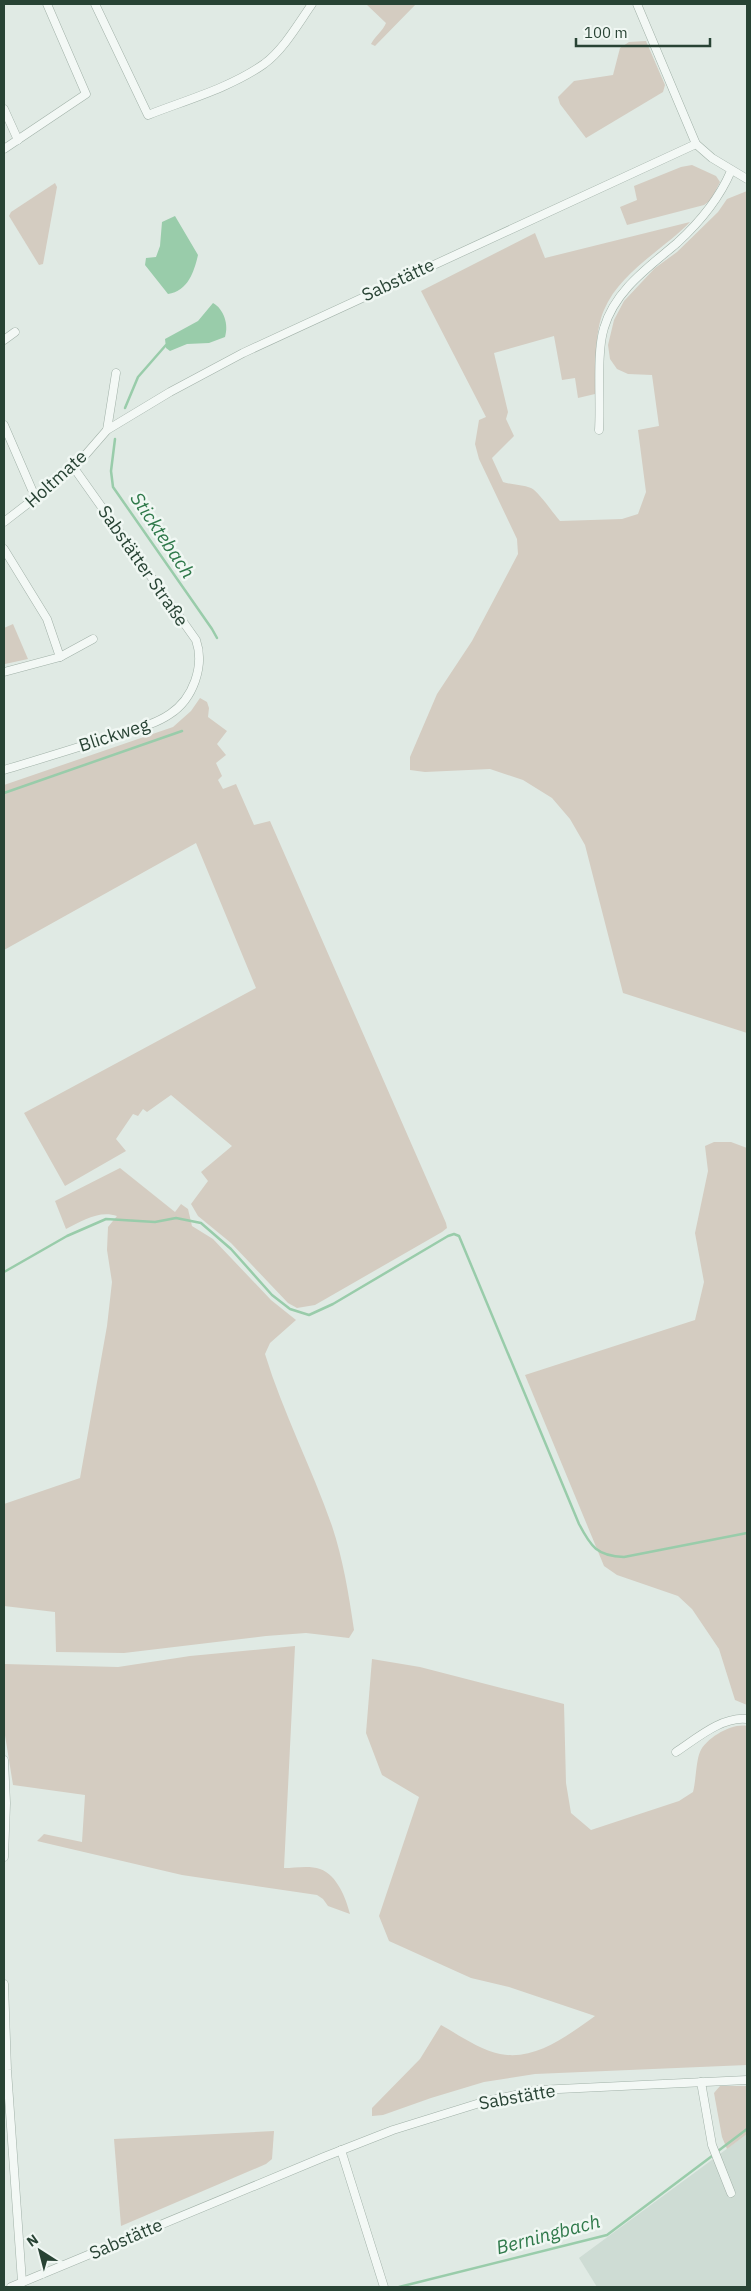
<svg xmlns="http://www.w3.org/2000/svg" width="751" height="2291" font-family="'IBM Plex Sans',sans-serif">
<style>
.built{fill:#cedcd4}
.green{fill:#d4ccc1}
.water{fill:#9ca}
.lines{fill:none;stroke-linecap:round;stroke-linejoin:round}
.stream{stroke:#9ca;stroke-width:2.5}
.minor-casing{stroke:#a1b1a8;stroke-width:9}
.minor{stroke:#f3f8f5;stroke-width:8}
.labels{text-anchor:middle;stroke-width:5;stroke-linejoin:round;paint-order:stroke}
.street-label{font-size:18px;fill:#284334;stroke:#f0f7f3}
.water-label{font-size:19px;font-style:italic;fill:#2f794a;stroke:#f0f7f3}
</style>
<rect width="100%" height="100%" fill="#e0eae4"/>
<path class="built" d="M 747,2134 L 747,2287 L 597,2287 L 579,2258 Z"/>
<g class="green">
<path d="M 366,4 L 416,4 L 375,46 L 371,44 C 375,36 383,31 386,23 Z"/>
<path d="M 646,41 L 665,85 L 663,92 L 586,138 L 560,104 L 558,97 L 574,81 L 613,75 L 620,48 L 629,42 Z"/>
<path d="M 692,165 L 716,176 L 720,182 L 711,200 L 704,205 L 627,225 L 620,207 L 637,200 L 634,186 L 681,167 Z"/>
<path d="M 55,183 L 57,187 L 43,264 L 39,265 L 9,216 L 11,212 Z"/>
<path d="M 747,191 L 747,1033 L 623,993 L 585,845 L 570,819 L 552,798 L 523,780 L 490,769 L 425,772 L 410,770 L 410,757 L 437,694 L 472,641 L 518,554 L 517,539 L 479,459 L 475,444 L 479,420 L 486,417 L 421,291 L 535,233 L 545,258 L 690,222 C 663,250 620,272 604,310 C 594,332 596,370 595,394 L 578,398 L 575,378 L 562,380 L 554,336 L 494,353 L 508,412 L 506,419 L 514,436 L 492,458 L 503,482 C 512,485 523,485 531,488 C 539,492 552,512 560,521 L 622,519 L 638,514 L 646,492 L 638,430 L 659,426 L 652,375 L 628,374 L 617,369 L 610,359 L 608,345 L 614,320 L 624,301 L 655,268 L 677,252 L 718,212 L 727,199 Z"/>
<path d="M 13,624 L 28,659 L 5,664 L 4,628 Z"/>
<path d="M 200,698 L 207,702 L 209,708 L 208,717 L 227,731 L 217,744 L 226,755 L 216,763 L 222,776 L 218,780 L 223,789 L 236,784 L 254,825 L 270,821 L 446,1223 L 447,1228 L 442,1232 L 315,1305 L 297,1308 L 288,1303 L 231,1243 L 198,1216 L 191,1204 L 208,1181 L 201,1172 L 232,1146 L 171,1095 L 147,1112 L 143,1109 L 138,1116 L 133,1114 L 116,1139 L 126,1151 L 65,1186 L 24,1113 L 256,988 L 196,843 L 4,950 L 4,785 L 173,727 L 191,711 Z"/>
<path d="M 714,1142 L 731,1142 L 747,1148 L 747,1705 L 735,1700 L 719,1649 L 692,1609 L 678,1596 L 617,1575 L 604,1566 L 525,1375 L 695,1320 L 704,1282 L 695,1233 L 708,1171 L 705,1146 Z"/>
<path d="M 120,1168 L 175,1212 L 181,1204 L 188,1209 L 192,1226 L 213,1239 L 271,1300 L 296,1320 L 270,1343 L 265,1354 C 283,1413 312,1468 332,1526 C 343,1559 349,1595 354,1630 L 349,1638 L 306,1633 L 266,1636 L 124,1653 L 56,1652 L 55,1612 L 4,1606 L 4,1504 L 80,1478 L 107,1326 L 112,1282 L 107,1250 L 108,1227 L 117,1216 C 99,1210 82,1221 66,1229 L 55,1201 Z"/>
<path d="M 295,1646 L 284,1868 C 295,1868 309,1865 320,1869 C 337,1875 346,1898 350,1914 L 328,1906 L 323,1899 L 317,1895 L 182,1875 L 37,1841 L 44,1834 L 82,1842 L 85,1795 L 13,1785 L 4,1729 L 4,1664 L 118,1667 L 190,1656 Z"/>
<path d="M 372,1659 L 420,1667 L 564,1704 L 566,1783 L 571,1813 L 591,1830 L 679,1801 L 693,1792 C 696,1781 696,1761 700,1752 C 706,1738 732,1723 747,1726 L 747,2065 L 535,2074 L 484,2082 L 431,2098 L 383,2115 L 372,2116 L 372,2108 L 420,2059 L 441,2025 C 459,2035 480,2050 500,2054 C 536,2061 568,2035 595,2016 L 509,1987 L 471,1978 L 389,1941 L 379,1916 L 419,1797 L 382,1775 L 366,1733 Z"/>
<path d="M 720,2086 L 747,2086 L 747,2134 L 727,2149 L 722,2137 L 714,2093 Z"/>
<path d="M 274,2131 L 272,2159 L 266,2164 L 121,2226 L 114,2139 Z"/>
</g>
<g class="water">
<path d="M 175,216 L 198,255 C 194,272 188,291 168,294 L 145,265 L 146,258 L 156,257 L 160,246 L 162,222 Z"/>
<path d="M 213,303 C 224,309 229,325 225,337 L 209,343 L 187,344 L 170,351 L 166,348 L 165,339 L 198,321 Z"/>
</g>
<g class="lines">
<g class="stream">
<path d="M 125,408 L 138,377 L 166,345"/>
<path d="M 115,439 L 111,471 L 113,487 L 212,629 L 217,638"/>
<path d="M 4,793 L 182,731"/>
<path d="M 4,1272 L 67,1236 L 106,1219 L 155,1222 L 176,1218 L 201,1223 L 231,1249 L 272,1295 L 290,1309 L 309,1315 L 333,1304 L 448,1236 L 454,1234 L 459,1236 L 579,1524 C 591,1547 597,1556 624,1557 L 747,1533"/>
<path d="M 718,2151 L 747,2129"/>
<path d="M 399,2287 L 607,2235 L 712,2156"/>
</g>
<defs>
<g id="minor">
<path d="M 95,4 L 148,115 C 186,100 230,88 264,64 C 284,49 298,24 312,4"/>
<path d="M 637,4 L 696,144 L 712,158 L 747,179"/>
<path d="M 4,109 L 18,140"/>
<path d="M 4,149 L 86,94 L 47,4"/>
<path d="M 4,340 L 15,332"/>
<path d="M 4,425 L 36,499"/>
<path d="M 107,430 L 170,392 L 243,353 L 696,144"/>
<path d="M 599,430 C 601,402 596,353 604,328 C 615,290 649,267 677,243 C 700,222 719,199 731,171"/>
<path d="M 4,522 L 74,468 L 107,430 L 116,373"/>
<path d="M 4,549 L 47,619 L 60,657"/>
<path d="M 4,672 L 60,657 L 93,639"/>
<path d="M 4,770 C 40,759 77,748 113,736 C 132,730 154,725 170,714 C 193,699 205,666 196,640 L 74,468"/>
<path d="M 676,1752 C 696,1739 722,1716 747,1719"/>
<path d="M 4,1760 L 6,1803 L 4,1857"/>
<path d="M 4,1984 L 7,2070 L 22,2282"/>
<path d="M 701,2082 L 712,2145 L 731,2193"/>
<path d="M 341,2150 L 384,2287"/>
<path d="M 11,2287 L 324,2157 L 393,2130 L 483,2102 L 538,2090 L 747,2080"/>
</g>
</defs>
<use href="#minor" class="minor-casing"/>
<use href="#minor" class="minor"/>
</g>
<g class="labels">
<g class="street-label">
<text transform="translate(398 280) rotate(-25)" y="6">Sabstätte</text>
<text transform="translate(56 479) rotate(-42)" y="6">Holtmate</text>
<text transform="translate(143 566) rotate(55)" y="6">Sabstätter Straße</text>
<text transform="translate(114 735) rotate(-18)" y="6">Blickweg</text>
<text transform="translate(517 2097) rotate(-10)" y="6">Sabstätte</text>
<text transform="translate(126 2239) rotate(-23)" y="6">Sabstätte</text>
</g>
<g class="water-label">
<text transform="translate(163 535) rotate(56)" y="7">Sticktebach</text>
<text transform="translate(548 2234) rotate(-15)" y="7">Berningbach</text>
</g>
</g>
<rect width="751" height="2291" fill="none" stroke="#284334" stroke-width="10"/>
<g transform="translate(40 2251) rotate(324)" stroke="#f0f7f3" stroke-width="4" paint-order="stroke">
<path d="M0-4L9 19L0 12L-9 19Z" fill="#284334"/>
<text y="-8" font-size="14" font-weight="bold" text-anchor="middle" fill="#284334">N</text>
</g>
<path d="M576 38v8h134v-8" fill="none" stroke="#284334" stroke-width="2.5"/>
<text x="584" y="38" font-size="15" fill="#284334" stroke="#f0f7f3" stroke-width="4" paint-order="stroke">100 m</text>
</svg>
